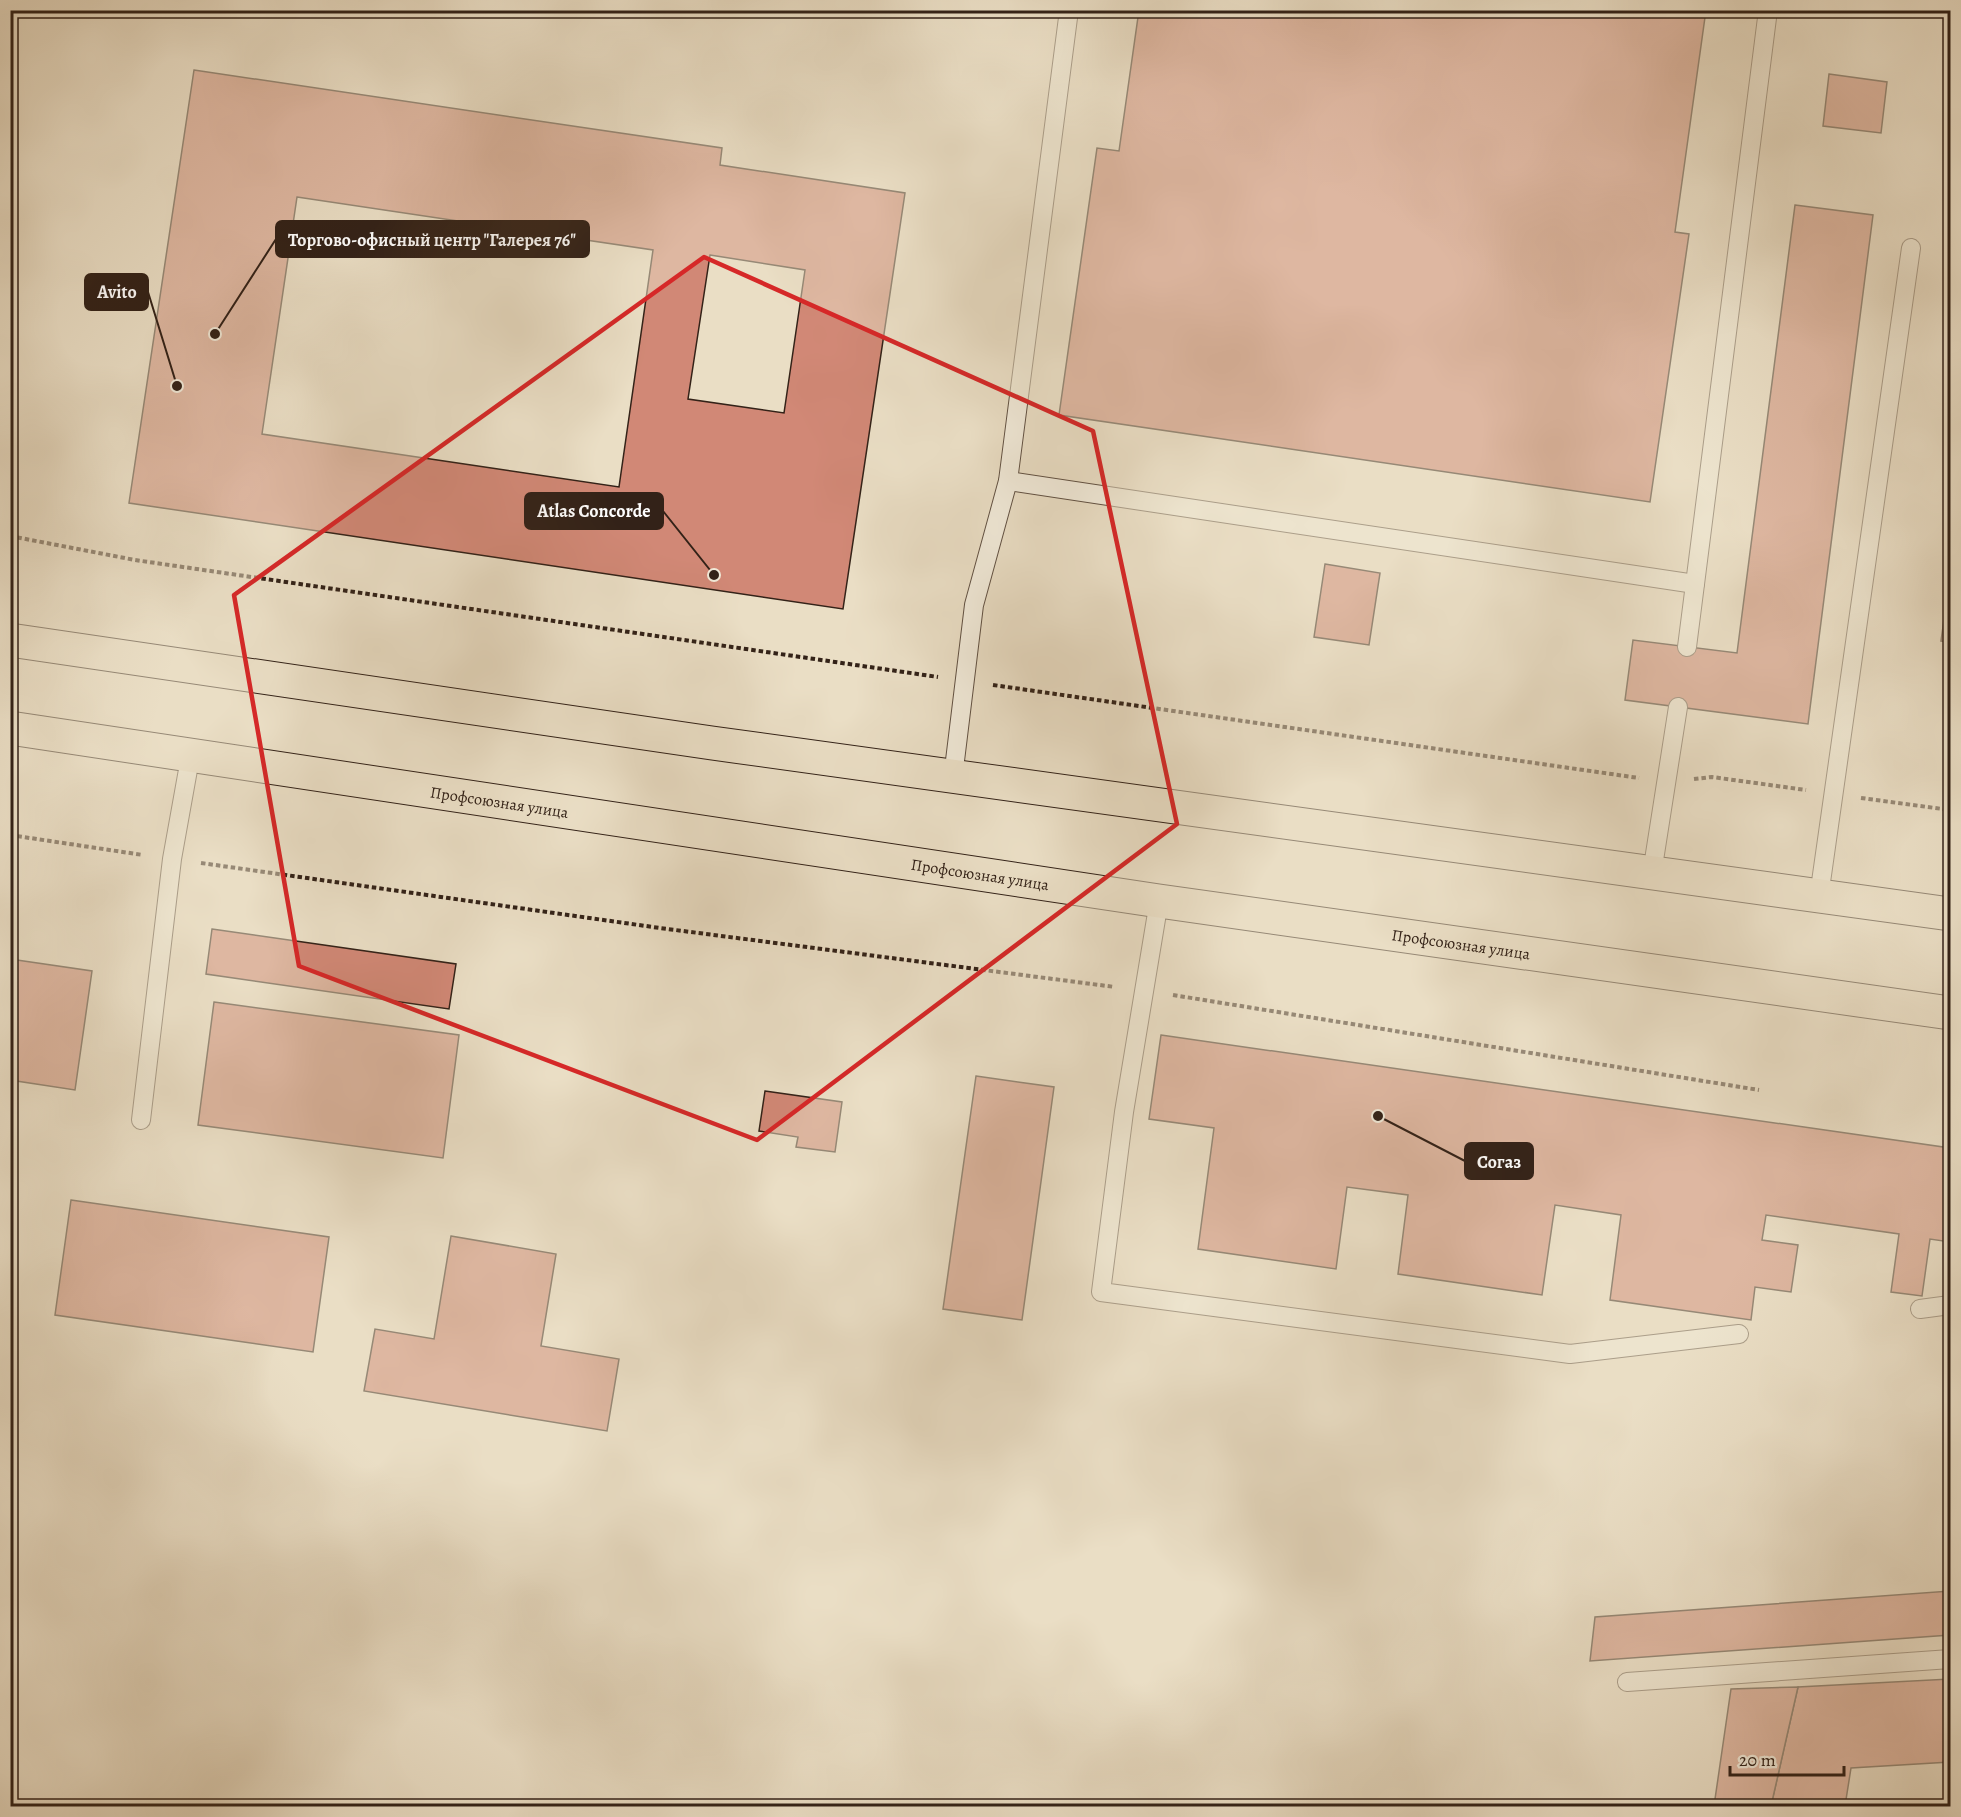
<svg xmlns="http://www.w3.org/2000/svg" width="1961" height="1817" font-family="Alegreya,serif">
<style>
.building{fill:#d18876;stroke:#332218;stroke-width:1.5;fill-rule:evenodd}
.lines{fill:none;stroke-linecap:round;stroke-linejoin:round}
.service-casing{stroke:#615143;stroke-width:20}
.primary-casing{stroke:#332218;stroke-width:35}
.path{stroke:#332218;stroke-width:4;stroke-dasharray:4.5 3;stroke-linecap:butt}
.service{stroke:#f1ead9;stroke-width:18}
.primary{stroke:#eadec5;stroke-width:33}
.marked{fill:none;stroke:#d62828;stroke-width:4.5;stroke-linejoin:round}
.labels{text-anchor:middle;stroke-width:6;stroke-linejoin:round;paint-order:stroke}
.street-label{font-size:16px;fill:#332218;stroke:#f1ead9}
.leader{fill:none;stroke:#332218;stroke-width:2}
.callout-dot{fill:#332218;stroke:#f1ead9;stroke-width:2}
.callout{fill:#332218;stroke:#332218;stroke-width:2}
.callout-label{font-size:18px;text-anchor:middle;font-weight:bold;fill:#fff}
</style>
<rect width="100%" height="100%" fill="#eadec5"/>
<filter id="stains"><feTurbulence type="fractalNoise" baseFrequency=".00333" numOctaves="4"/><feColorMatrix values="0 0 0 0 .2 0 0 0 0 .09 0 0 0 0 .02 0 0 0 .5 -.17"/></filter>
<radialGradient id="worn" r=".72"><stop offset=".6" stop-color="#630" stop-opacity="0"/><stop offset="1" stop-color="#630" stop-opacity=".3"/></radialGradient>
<g class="building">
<path d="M 10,10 L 19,10 L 18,19 L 10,18 Z"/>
<path d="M 1139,10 L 1706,10 L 1675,232 L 1689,234 L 1650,502 L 1059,415 L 1097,148 L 1119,151 Z"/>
<path d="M 1842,10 L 1894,10 L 1893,17 Z"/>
<path d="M 194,70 L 722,148 L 720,165 L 905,193 L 843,609 L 129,503 ZM 297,197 L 653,250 L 619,487 L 262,434 ZM 710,255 L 805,270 L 784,413 L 688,399 Z"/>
<path d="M 1829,74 L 1887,82 L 1881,133 L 1823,126 Z"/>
<path d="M 1795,205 L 1873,215 L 1808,724 L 1625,700 L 1633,640 L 1737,653 Z"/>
<path d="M 1325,564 L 1380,573 L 1369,645 L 1314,637 Z"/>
<path d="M 1950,576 L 1950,642 L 1941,641 Z"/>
<path d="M 212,929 L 456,964 L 449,1009 L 206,974 Z"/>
<path d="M 10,959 L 92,971 L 75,1090 L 10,1080 Z"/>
<path d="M 214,1002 L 459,1035 L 443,1158 L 198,1125 Z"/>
<path d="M 1161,1035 L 1950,1148 L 1950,1242 L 1930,1239 L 1922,1296 L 1891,1292 L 1899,1234 L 1766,1215 L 1762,1240 L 1798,1245 L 1791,1292 L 1755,1287 L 1751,1320 L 1610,1300 L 1621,1215 L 1555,1205 L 1542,1295 L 1398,1274 L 1408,1195 L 1347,1187 L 1336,1269 L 1198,1249 L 1214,1128 L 1149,1119 Z"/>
<path d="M 976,1076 L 1054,1087 L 1022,1320 L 943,1309 Z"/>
<path d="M 765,1091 L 842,1102 L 835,1152 L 796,1147 L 798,1137 L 759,1131 Z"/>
<path d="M 71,1200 L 329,1237 L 313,1352 L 55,1315 Z"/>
<path d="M 451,1236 L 556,1254 L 541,1346 L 619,1359 L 607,1431 L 364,1391 L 375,1329 L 434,1339 Z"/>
<path d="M 1950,1591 L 1950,1635 L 1590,1661 L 1595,1617 Z"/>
<path d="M 1950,1679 L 1950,1762 L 1851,1768 L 1845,1806 L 1771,1806 L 1798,1687 Z"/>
<path d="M 1798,1687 L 1771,1806 L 1714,1806 L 1731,1689 Z"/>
</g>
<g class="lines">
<defs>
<g id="service">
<path d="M 1008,481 L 1695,584"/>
<path d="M 1687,647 L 1768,10"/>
<path d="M 953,777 L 974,605 L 1008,481 L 1069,10"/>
<path d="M 1652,873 L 1678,707"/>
<path d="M 1819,896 L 1911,248"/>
<path d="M 1159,901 L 1124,1112 L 1101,1292 L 1570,1354 L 1739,1334"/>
<path d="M 141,1120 L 172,859 L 191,753"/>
<path d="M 1920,1309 L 1950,1305"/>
<path d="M 1627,1682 L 1950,1659"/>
</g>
<g id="primary">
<path d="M 10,640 L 712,743 L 1950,914"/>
<path id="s1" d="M 10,728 L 1159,901 L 1950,1013"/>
</g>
</defs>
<use href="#service" class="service-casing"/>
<use href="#primary" class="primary-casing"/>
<g class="path">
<path d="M 10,536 L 135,560 L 938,677"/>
<path d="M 993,685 L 1639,778"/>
<path d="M 1694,779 L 1712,777 L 1806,790"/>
<path d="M 1861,798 L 1950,810"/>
<path d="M 10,835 L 143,855"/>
<path d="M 201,863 L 660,928 L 1115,987"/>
<path d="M 1173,995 L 1759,1090"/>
</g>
<use href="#service" class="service"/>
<use href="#primary" class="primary"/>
</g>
<path d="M0 0H1961V1817H0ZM 704,257 L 1093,431 L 1177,824 L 757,1140 L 299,966 L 234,595 Z" fill="#eadec5" fill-opacity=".55" fill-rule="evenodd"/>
<path class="marked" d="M 704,257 L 1093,431 L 1177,824 L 757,1140 L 299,966 L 234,595 Z"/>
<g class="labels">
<g class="street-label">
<text dy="6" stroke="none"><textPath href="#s1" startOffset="495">Профсоюзная улица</textPath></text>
<text dy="6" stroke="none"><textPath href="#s1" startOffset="981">Профсоюзная улица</textPath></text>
<text dy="6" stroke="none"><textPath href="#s1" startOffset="1467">Профсоюзная улица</textPath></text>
</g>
</g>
<path class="leader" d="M215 334L276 239M177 386L148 292M714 575L663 511M1378 1116L1465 1161"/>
<g class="callout-dot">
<circle cx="215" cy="334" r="6"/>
<circle cx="177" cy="386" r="6"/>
<circle cx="714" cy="575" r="6"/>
<circle cx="1378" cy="1116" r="6"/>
</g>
<g class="callout">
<rect x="276" y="221" width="313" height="36" rx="6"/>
<rect x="85" y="274" width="63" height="36" rx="6"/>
<rect x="525" y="493" width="138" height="36" rx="6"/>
<rect x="1465" y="1143" width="68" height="36" rx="6"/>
</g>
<g class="callout-label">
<text x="432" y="246">Торгово-офисный центр "Галерея 76"</text>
<text x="117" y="298">Avito</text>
<text x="594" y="517">Atlas Concorde</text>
<text x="1499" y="1168">Согаз</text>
</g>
<rect width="1961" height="1817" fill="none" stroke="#eadec5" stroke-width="36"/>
<rect x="12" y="12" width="1937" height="1793" fill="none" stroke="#332218" stroke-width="3"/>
<rect x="18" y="18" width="1925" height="1781" fill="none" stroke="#332218" stroke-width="1.5"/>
<path d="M1730 1766v9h114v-9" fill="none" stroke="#332218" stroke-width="3"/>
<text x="1739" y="1766" font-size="18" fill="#332218" stroke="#f1ead9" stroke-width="4.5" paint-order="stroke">20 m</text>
<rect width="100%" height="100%" filter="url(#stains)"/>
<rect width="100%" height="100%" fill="url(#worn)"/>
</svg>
